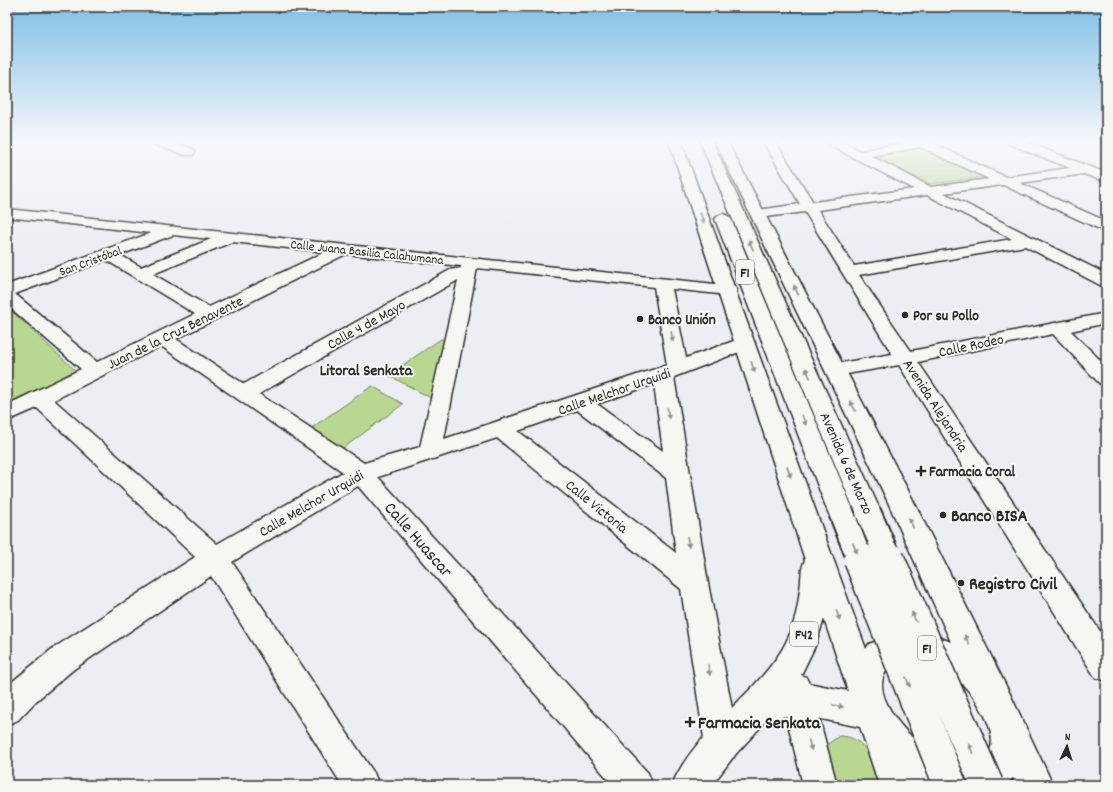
<svg xmlns="http://www.w3.org/2000/svg" width="1113" height="792" font-family="Dekko,sans-serif">
<style>
.green{fill:#b8d892;stroke:#72825e}
.lines{fill:none;stroke-linecap:round;stroke-linejoin:round}
.minor-casing{stroke:#2b2b2b;stroke-width:3}
.major-casing{stroke:#2b2b2b;stroke-width:3}
.highway-casing{stroke:#2b2b2b;stroke-width:3}
.minor{fill:#f6f6f2;fill-rule:evenodd}
.major{fill:#f6f6f2;fill-rule:evenodd}
.highway{fill:#f6f6f2;fill-rule:evenodd}
.highway-bridge-far1-casing{stroke:#2b2b2b;stroke-width:28;stroke-linecap:butt}
.highway-bridge-casing{stroke:#2b2b2b;stroke-width:35;stroke-linecap:butt}
.highway-bridge-far1{stroke:#f6f6f2;stroke-width:24}
.highway-bridge{stroke:#f6f6f2;stroke-width:32}
.oneway{fill:#90908e}
.poi-dot{fill:#2b2b2b;stroke:#f6f6f2;stroke-width:1.5}
.labels{text-anchor:middle;stroke-width:4;stroke-linejoin:round;paint-order:stroke}
.far-street-label{font-size:13px;fill:#2b2b2b;stroke:#f6f6f2}
.shield{fill:#f6f6f2;stroke:#686867;stroke-width:1}
.shield-label{font-size:14px;font-weight:bold;fill:#2b2b2b}
.poi-label{font-size:15px;font-weight:bold;fill:#2b2b2b;stroke:#f6f6f2;text-anchor:start}
.street-label{font-size:15px;fill:#2b2b2b;stroke:#f6f6f2}
.neighbourhood-label{font-size:16px;font-weight:bold;fill:#2b2b2b;stroke:#f6f6f2}
.near-poi-label{font-size:18px;font-weight:bold;fill:#2b2b2b;stroke:#f6f6f2;text-anchor:start}
.near-street-label{font-size:18px;fill:#2b2b2b;stroke:#f6f6f2}
</style>
<rect width="100%" height="100%" fill="#eceef4"/>
<filter id="ink" filterUnits="userSpaceOnUse"><feTurbulence type="fractalNoise" baseFrequency=".025" numOctaves="2"/><feDisplacementMap in="SourceGraphic" scale="8" xChannelSelector="R" yChannelSelector="G"/><feConvolveMatrix kernelMatrix="1 2 1 2 8 2 1 2 1" color-interpolation-filters="sRGB"/></filter>
<g filter="url(#ink)">
<g class="green">
<path d="M 920,147 L 923,148 L 985,177 L 930,184 L 876,157 L 876,156 Z"/>
<path d="M 7,307 L 76,371 L 7,403 Z"/>
<path d="M 441,339 L 452,343 L 441,396 L 431,398 L 388,375 Z"/>
<path d="M 372,386 L 403,404 L 342,449 L 310,429 Z"/>
<path d="M 839,736 C 867,736 873,763 881,785 L 834,785 L 826,750 L 828,744 Z"/>
</g>
<g class="lines">
<defs>
<g id="minor">
<path d="M 151,141 L 169,141 L 193,149 L 195,152 L 193,155 L 185,155 L 153,144 Z"/>
<path d="M 763,141 L 775,141 L 813,202 L 914,189 L 827,144 L 825,141 L 840,141 L 860,151 L 911,141 L 927,141 L 1006,177 L 1070,168 L 1009,144 L 1007,141 L 1024,141 L 1106,173 L 1106,182 L 1084,174 L 1020,183 L 1106,221 L 1106,232 L 1003,185 L 944,193 L 1106,274 L 1106,286 L 1100,285 L 1025,246 L 859,275 L 911,351 L 1106,313 L 1106,323 L 1071,331 L 1106,366 L 1106,385 L 1099,383 L 1053,334 L 918,362 L 1106,640 L 1106,681 L 1095,677 L 899,365 L 835,376 L 828,375 L 825,370 L 828,365 L 835,364 L 892,354 L 805,212 L 758,218 L 753,217 L 751,214 L 753,211 L 758,210 L 800,204 ZM 920,147 L 989,179 L 931,187 L 871,156 ZM 927,195 L 1012,239 L 854,266 L 818,210 Z"/>
<path d="M 7,209 L 734,286 L 737,290 L 734,294 L 728,295 L 672,289 L 686,358 L 745,337 L 752,339 L 755,343 L 752,347 L 674,377 L 708,583 L 739,745 L 734,757 L 722,762 L 710,757 L 705,745 L 681,589 L 497,438 L 378,477 L 648,773 L 653,785 L 613,785 L 358,486 L 232,562 L 374,773 L 379,785 L 342,785 L 211,576 L 74,669 L 36,701 L 18,720 L 7,725 L 7,686 L 52,649 L 195,557 L 37,408 L 7,421 L 7,405 L 81,369 L 7,305 L 7,285 L 151,233 L 7,217 ZM 173,235 L 211,239 L 141,267 L 120,255 ZM 232,242 L 325,252 L 209,307 L 153,274 ZM 346,254 L 461,266 L 461,268 L 450,270 L 244,384 L 176,339 ZM 106,260 L 195,314 L 97,362 L 15,294 ZM 477,268 L 654,287 L 667,365 L 444,439 ZM 458,280 L 420,447 L 364,463 L 259,394 ZM 161,346 L 343,472 L 217,544 L 54,400 ZM 654,384 L 663,451 L 597,404 ZM 577,410 L 666,478 L 676,553 L 518,431 Z"/>
<path d="M 795,672 L 806,677 L 811,688 L 837,785 L 803,785 L 779,688 L 784,677 Z"/>
</g>
<path id="major" d="M 669,141 L 681,141 L 866,649 L 869,644 L 908,630 L 928,633 L 951,642 L 887,500 L 715,141 L 727,141 L 913,500 L 1010,694 L 1053,785 L 1016,785 L 1013,778 L 1005,785 L 921,785 L 914,781 L 915,785 L 879,785 L 860,727 L 797,714 L 767,720 L 734,756 L 712,785 L 672,785 C 694,732 754,697 783,648 C 793,631 798,609 800,589 C 802,579 800,569 805,560 ZM 824,619 L 848,691 L 798,681 L 815,646 ZM 908,660 C 928,662 944,669 960,682 C 979,698 1016,758 969,762 C 955,763 940,757 928,750 C 908,738 863,689 891,666 C 895,663 903,662 908,660 Z"/>
<g id="highway">
<path d="M 700,141 L 712,141 L 881,512 L 877,519 L 868,523 L 859,519 L 855,512 Z"/>
<path d="M 723,214 L 728,216 L 731,219 L 854,512 L 850,519 L 841,523 L 832,519 L 828,512 L 715,219 L 718,216 Z"/>
</g>
</defs>
<use href="#minor" class="minor-casing"/>
<use href="#major" class="major-casing"/>
<use href="#highway" class="highway-casing"/>
<use href="#minor" class="minor"/>
<use href="#major" class="major"/>
<use href="#highway" class="highway"/>
<defs>
<g id="highway-bridge-far1">
<path d="M 841,512 L 860,560"/>
<path d="M 868,512 L 889,560"/>
</g>
<g id="highway-bridge">
<path d="M 860,559 L 950,785"/>
<path d="M 888,559 L 987,785"/>
</g>
</defs>
<use href="#highway-bridge-far1" class="highway-bridge-far1-casing"/>
<use href="#highway-bridge" class="highway-bridge-casing"/>
<use href="#highway-bridge-far1" class="highway-bridge-far1"/>
<use href="#highway-bridge" class="highway-bridge"/>
</g>
<defs><path id="oneway-solid" d="M-6-.8H1V-3.2L6.5 0L1 3.2V.8H-6Z"/></defs>
<g class="oneway">
<use href="#oneway-solid" transform="translate(702 218) rotate(70)"/>
<use href="#oneway-solid" transform="translate(751 245) rotate(-114)"/>
<use href="#oneway-solid" transform="translate(796 290) rotate(-116)"/>
<use href="#oneway-solid" transform="translate(672 336) rotate(80)"/>
<use href="#oneway-solid" transform="translate(753 367) rotate(71)"/>
<use href="#oneway-solid" transform="translate(808 373) rotate(-114)"/>
<use href="#oneway-solid" transform="translate(853 406) rotate(-117)"/>
<use href="#oneway-solid" transform="translate(668 413) rotate(82)"/>
<use href="#oneway-solid" transform="translate(804 420) rotate(68)"/>
<use href="#oneway-solid" transform="translate(789 472) rotate(71)"/>
<use href="#oneway-solid" transform="translate(911 523) rotate(-115)"/>
<use href="#oneway-solid" transform="translate(688 542) rotate(81)"/>
<use href="#oneway-solid" transform="translate(855 548) rotate(68)"/>
<use href="#oneway-solid" transform="translate(838 615) rotate(70)"/>
<use href="#oneway-solid" transform="translate(914 617) rotate(-114)"/>
<use href="#oneway-solid" transform="translate(967 640) rotate(-115)"/>
<use href="#oneway-solid" transform="translate(709 670) rotate(80)"/>
<use href="#oneway-solid" transform="translate(908 682) rotate(68)"/>
<use href="#oneway-solid" transform="translate(838 706) rotate(12)"/>
<use href="#oneway-solid" transform="translate(810 745) rotate(75)"/>
<use href="#oneway-solid" transform="translate(971 749) rotate(-114)"/>
</g>
</g>
<linearGradient id="sky" x2="0" y2="1"><stop stop-color="#80bfe7"/><stop offset="0.56" stop-color="#f6f7fa"/><stop offset="1" stop-color="#f6f7fa" stop-opacity="0"/></linearGradient>
<rect width="1113" height="252" fill="url(#sky)"/>
<g class="poi-dot">
<circle cx="905" cy="315" r="4"/>
<circle cx="640" cy="319" r="4"/>
<path d="M919 465h4v4h4v4h-4v4h-4v-4h-4v-4h4z"/>
<circle cx="943" cy="515" r="4"/>
<circle cx="961" cy="583" r="4"/>
<path d="M688 716h4v4h4v4h-4v4h-4v-4h-4v-4h4z"/>
</g>
<g class="labels">
<g class="far-street-label">
<text transform="translate(367 251) rotate(6)" y="5">Calle Juana Basilia Calahumana</text>
<text transform="translate(90 260) rotate(-20)" y="5">San Cristóbal</text>
</g>
<g class="shield">
<rect x="736" y="260" width="18" height="24" rx="3"/>
<rect x="790" y="622" width="28" height="24" rx="3"/>
<rect x="918" y="636" width="18" height="24" rx="3"/>
</g>
<g class="shield-label">
<text x="745" y="277">F1</text>
<text x="804" y="639">F42</text>
<text x="927" y="653">F1</text>
</g>
<g class="poi-label">
<text x="913" y="320">Por su Pollo</text>
<text x="648" y="324">Banco Unión</text>
<text x="929" y="476">Farmacia Coral</text>
</g>
<g class="street-label">
<text transform="translate(366 324) rotate(-29)" y="5">Calle 4 de Mayo</text>
<text transform="translate(175 332) rotate(-26)" y="5">Juan de la Cruz Benavente</text>
<text transform="translate(971 345) rotate(-12)" y="5">Calle Rodeo</text>
<text transform="translate(614 391) rotate(-19)" y="5">Calle Melchor Urquidi</text>
<text transform="translate(936 405) rotate(57)" y="5">Avenida Alejandria</text>
<text transform="translate(847 463) rotate(66)" y="5">Avenida 6 de Marzo</text>
<text transform="translate(311 503) rotate(-30)" y="5">Calle Melchor Urquidi</text>
<text transform="translate(597 506) rotate(39)" y="5">Calle Victoria</text>
</g>
<g class="neighbourhood-label">
<text x="366" y="375">Litoral Senkata</text>
</g>
<g class="near-poi-label">
<text x="951" y="521">Banco BISA</text>
<text x="969" y="589">Registro Civil</text>
<text x="698" y="728">Farmacia Senkata</text>
</g>
<g class="near-street-label">
<text transform="translate(419 539) rotate(49)" y="6">Calle Huascar</text>
</g>
</g>
<rect width="1113" height="792" fill="none" stroke="#f6f6f2" stroke-width="24"/>
<rect x="12" y="12" width="1089" height="768" fill="none" stroke="#2b2b2b" stroke-width="1.5" filter="url(#ink)"/>
<g transform="translate(1067 746) rotate(4)" stroke="#f6f6f2" stroke-width="3" paint-order="stroke">
<path d="M0-3L7 15L0 10L-7 15Z" fill="#2b2b2b"/>
<text y="-6" font-size="11" font-weight="bold" text-anchor="middle" fill="#2b2b2b">N</text>
</g>
</svg>
